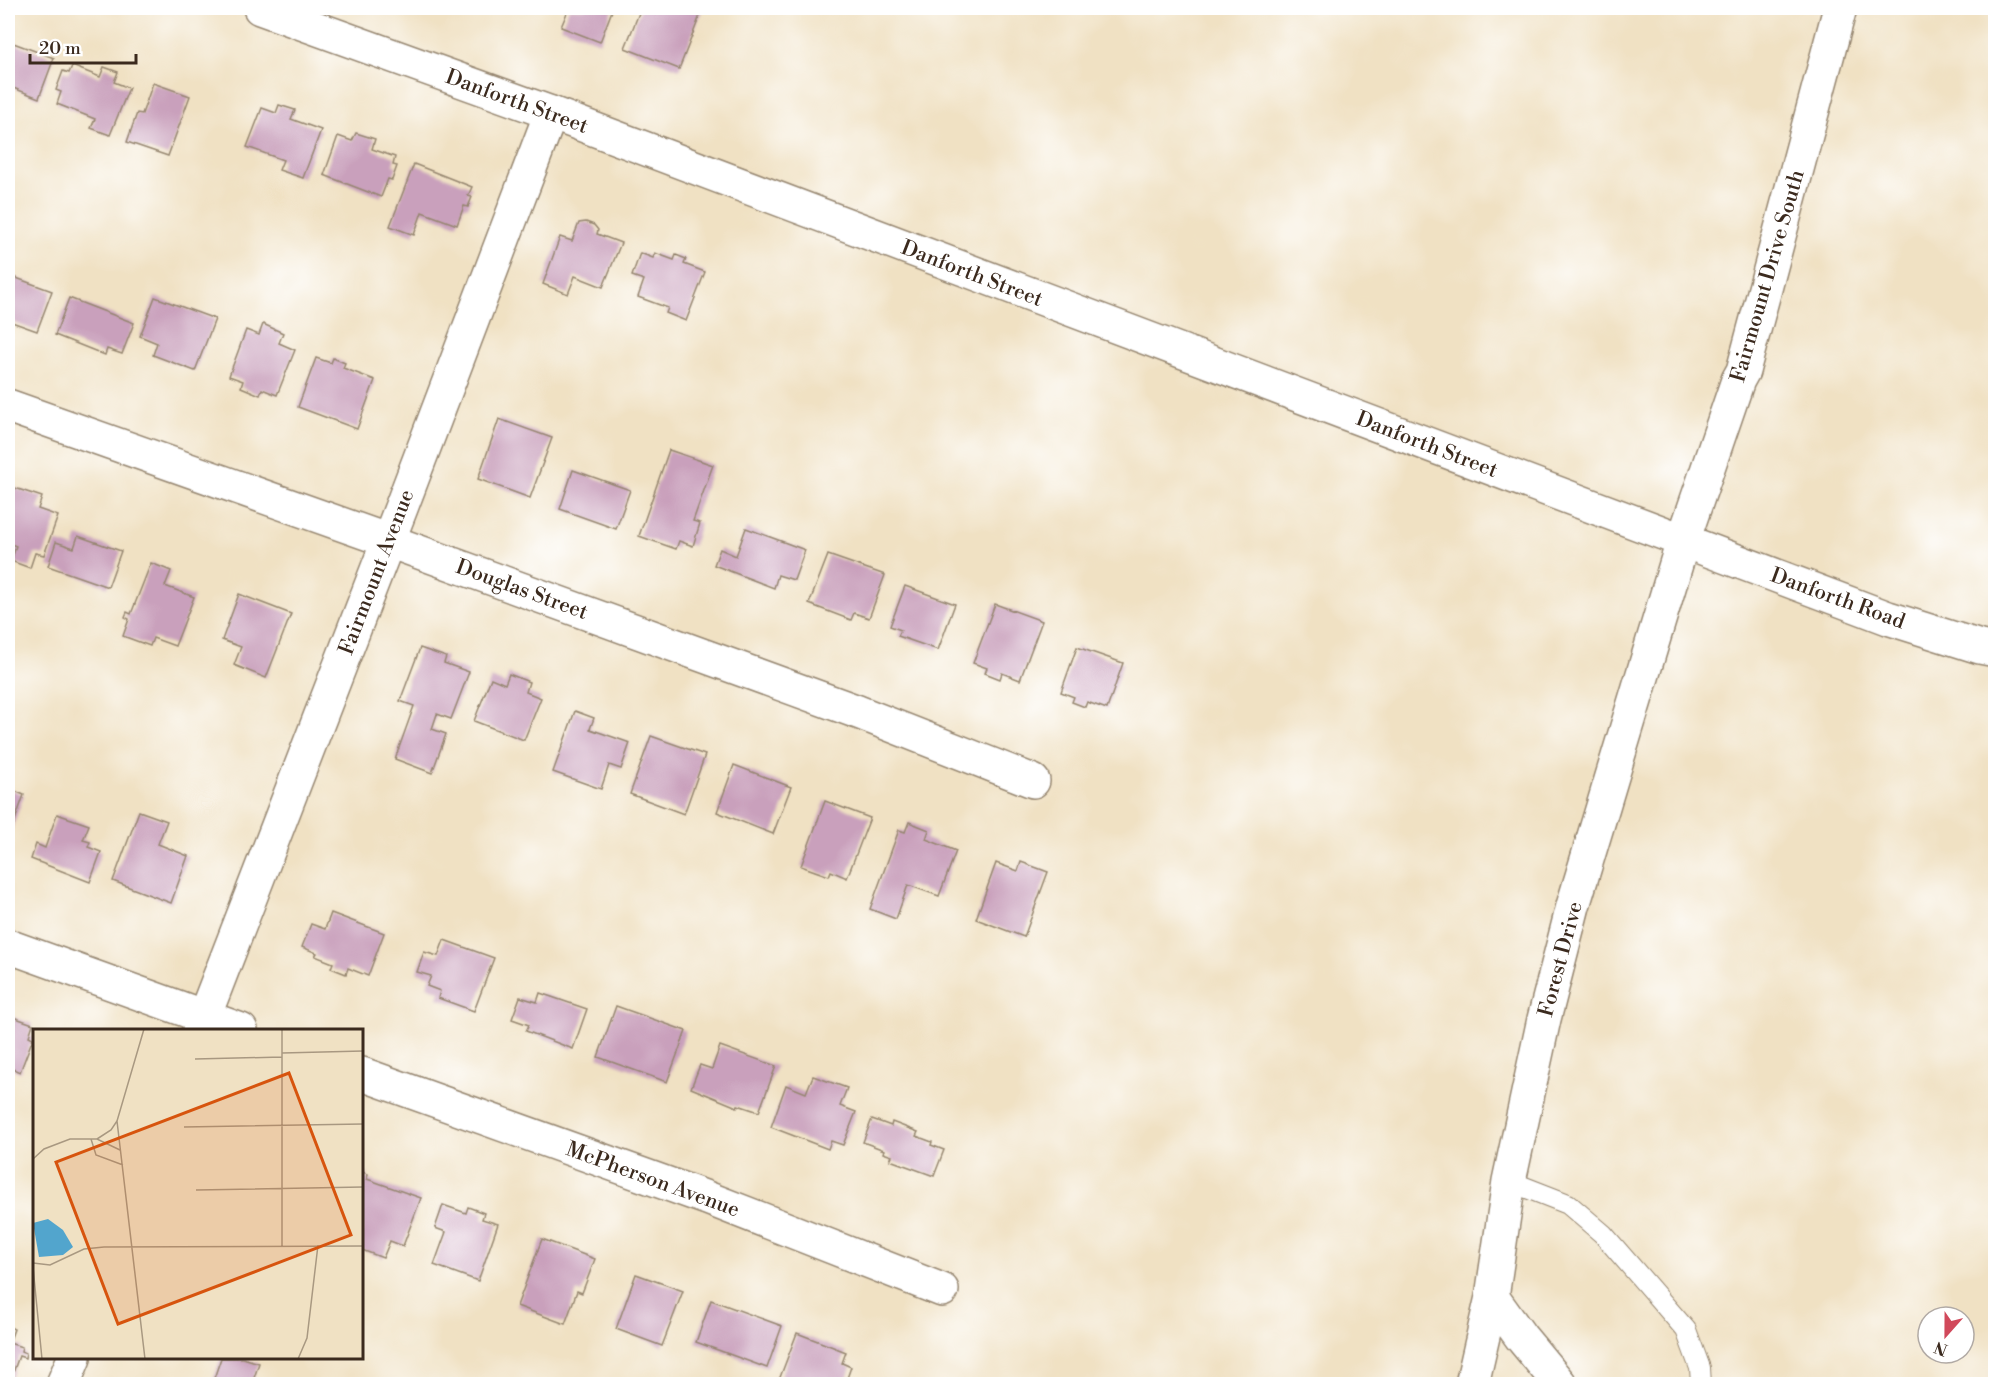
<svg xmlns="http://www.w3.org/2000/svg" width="2003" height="1392" font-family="'Libre Bodoni',serif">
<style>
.building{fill:#c9a0bc}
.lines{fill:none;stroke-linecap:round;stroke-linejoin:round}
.service-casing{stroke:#968670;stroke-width:22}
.minor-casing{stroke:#968670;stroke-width:36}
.service{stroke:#fff;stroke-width:20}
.minor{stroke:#fff;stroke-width:33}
.labels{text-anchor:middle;stroke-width:4.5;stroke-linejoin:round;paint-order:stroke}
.street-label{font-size:21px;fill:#3b2a1e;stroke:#fff}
.inset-road{fill:none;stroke:#a89881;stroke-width:1.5}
.view{fill:#d7540e;fill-opacity:0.15;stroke:#d7540e;stroke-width:3}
.inset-edge{fill:none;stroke:#3b2a1e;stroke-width:3}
</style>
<rect width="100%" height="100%" fill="#fff"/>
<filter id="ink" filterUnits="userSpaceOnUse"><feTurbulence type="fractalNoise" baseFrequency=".0167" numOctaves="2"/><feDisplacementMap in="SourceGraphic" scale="12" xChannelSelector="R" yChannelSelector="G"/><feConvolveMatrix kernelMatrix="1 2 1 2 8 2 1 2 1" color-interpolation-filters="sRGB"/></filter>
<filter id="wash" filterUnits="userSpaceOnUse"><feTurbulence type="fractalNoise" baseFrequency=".008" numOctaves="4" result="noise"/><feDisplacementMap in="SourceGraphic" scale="24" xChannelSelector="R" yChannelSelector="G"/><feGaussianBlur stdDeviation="1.35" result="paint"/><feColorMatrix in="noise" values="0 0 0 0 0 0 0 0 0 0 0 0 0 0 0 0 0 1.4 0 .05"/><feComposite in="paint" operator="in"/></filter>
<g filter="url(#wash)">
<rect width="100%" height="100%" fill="#f0e1c3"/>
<g id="blocks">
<g class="building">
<path d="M 569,8 L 613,8 L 600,42 L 561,27 Z"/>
<path d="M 641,8 L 703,8 L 679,69 L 625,48 Z"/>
<path d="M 8,41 L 54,58 L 39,98 L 8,86 Z"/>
<path d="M 72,66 L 100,77 L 104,67 L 118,72 L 114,82 L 129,88 L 110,135 L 91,128 L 95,119 L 57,104 L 61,92 L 56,90 L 63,71 L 69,73 Z"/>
<path d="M 153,83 L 190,96 L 168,156 L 127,142 L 137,113 L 142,114 Z"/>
<path d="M 279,105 L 295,110 L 291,119 L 321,130 L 303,178 L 279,170 L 283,160 L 247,147 L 262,108 L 276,113 Z"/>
<path d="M 356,133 L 375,139 L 372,149 L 395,157 L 393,165 L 397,166 L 392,180 L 388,179 L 381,197 L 324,175 L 338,136 L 352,141 Z"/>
<path d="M 414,164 L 472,187 L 468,196 L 472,197 L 468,207 L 464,206 L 457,225 L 422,212 L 414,235 L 390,226 Z"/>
<path d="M 586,222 L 594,225 L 598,230 L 597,234 L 621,243 L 603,287 L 575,276 L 568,294 L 543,284 L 560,237 L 572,241 L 579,223 Z"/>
<path d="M 640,253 L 653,258 L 655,253 L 674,260 L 676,255 L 686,259 L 684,264 L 705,272 L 686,321 L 666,313 L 668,308 L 638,297 L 644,280 L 632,276 Z"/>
<path d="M 8,275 L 52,291 L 37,331 L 9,321 L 8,325 Z"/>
<path d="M 155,297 L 215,319 L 195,371 L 153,355 L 157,343 L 140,336 Z"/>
<path d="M 69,298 L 134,323 L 122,354 L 107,349 L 105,355 L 55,335 Z"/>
<path d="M 263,324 L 283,333 L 279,343 L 295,350 L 277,395 L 262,389 L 260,395 L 241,387 L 243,381 L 229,376 L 246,330 L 259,335 Z"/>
<path d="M 316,358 L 331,363 L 333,358 L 345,363 L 343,368 L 375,380 L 357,429 L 298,407 Z"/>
<path d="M 499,419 L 552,438 L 530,498 L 478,479 Z"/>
<path d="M 669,450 L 713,465 L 693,521 L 700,523 L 693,546 L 679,541 L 676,549 L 639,536 Z"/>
<path d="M 573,470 L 630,490 L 616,529 L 560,509 Z"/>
<path d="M 9,486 L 42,497 L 38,509 L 58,516 L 44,555 L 35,553 L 30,568 L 11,561 L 16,546 L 8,543 L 8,491 Z"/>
<path d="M 746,528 L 805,550 L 794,580 L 778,575 L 774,588 L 714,565 L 720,549 L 736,556 Z"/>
<path d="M 78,536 L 121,551 L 108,587 L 48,566 L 56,542 L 74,548 Z"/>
<path d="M 828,555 L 885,575 L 869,618 L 854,613 L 851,620 L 809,604 Z"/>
<path d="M 151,563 L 171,571 L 165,586 L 194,597 L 175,646 L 153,638 L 150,646 L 123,636 L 129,619 L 125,617 L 127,612 L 131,614 Z"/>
<path d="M 905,586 L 955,604 L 938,650 L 898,636 L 901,630 L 890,626 Z"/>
<path d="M 239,594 L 291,614 L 266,678 L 234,665 L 241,647 L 222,640 Z"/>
<path d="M 995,604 L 1042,621 L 1020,680 L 1002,673 L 1000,679 L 985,673 L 987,668 L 973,663 Z"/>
<path d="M 1077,647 L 1123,663 L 1107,709 L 1087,702 L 1085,707 L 1072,702 L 1074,697 L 1061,692 Z"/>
<path d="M 420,648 L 446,657 L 444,663 L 469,672 L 451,719 L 437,714 L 432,729 L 446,734 L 432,773 L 395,759 L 414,706 L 400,701 Z"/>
<path d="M 509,674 L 529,682 L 526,692 L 541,698 L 524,740 L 474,721 L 491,678 L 505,684 Z"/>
<path d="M 575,711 L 594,718 L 590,729 L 630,743 L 621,769 L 609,765 L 601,789 L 553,772 Z"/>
<path d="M 651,736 L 705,755 L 684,814 L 630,794 Z"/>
<path d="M 734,765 L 791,787 L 773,834 L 717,812 Z"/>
<path d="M 8,788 L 24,795 L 8,840 Z"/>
<path d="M 825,801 L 870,818 L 847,878 L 831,871 L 829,876 L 801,866 Z"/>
<path d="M 139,811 L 167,821 L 158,844 L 188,856 L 171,903 L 113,881 Z"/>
<path d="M 57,814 L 89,825 L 83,840 L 90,842 L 88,847 L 101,852 L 90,882 L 31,859 L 36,844 L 45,848 Z"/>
<path d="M 909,822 L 929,830 L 926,839 L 956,851 L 939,896 L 908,885 L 896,919 L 870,909 L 899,830 L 905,832 Z"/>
<path d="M 1021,862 L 1048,872 L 1024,937 L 976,919 L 996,863 L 1018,871 Z"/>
<path d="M 331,913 L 384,933 L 368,976 L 348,968 L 346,974 L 331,968 L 333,963 L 315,956 L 317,953 L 302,947 L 311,924 L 325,929 Z"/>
<path d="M 444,940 L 494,958 L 474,1011 L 438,998 L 440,991 L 427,986 L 431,976 L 417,972 L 424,952 L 438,956 Z"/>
<path d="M 540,993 L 587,1009 L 573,1049 L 526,1031 L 529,1025 L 512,1019 L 520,997 L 537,1002 Z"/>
<path d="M 616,1006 L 686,1031 L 667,1082 L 598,1057 Z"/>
<path d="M 10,1016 L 33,1024 L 29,1036 L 33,1038 L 20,1072 L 8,1067 L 8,1022 Z"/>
<path d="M 720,1046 L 776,1066 L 759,1112 L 738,1105 L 737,1107 L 691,1088 L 700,1065 L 712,1069 Z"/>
<path d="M 813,1076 L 847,1088 L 840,1106 L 856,1112 L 843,1145 L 831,1141 L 828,1149 L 771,1127 L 786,1085 L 806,1093 Z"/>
<path d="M 872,1119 L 891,1126 L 892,1122 L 918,1132 L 916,1136 L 932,1142 L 931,1145 L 944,1150 L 934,1176 L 890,1160 L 892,1156 L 883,1153 L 884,1150 L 863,1142 Z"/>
<path d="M 362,1172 L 368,1174 L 367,1179 L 421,1198 L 403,1246 L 390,1241 L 383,1258 L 362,1250 Z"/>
<path d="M 443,1205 L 466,1213 L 468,1207 L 484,1213 L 482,1219 L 498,1224 L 478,1281 L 434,1265 L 446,1232 L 435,1228 Z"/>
<path d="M 542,1239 L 595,1259 L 582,1293 L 577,1291 L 565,1324 L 517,1306 Z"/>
<path d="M 636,1274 L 683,1291 L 662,1346 L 616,1329 Z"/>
<path d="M 711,1300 L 782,1326 L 767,1368 L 696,1342 Z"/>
<path d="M 8,1326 L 14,1329 L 9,1343 L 22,1347 L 21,1351 L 26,1353 L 25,1358 L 19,1356 L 9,1384 L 8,1384 Z"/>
<path d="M 797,1333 L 846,1352 L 842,1363 L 851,1367 L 845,1384 L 791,1384 L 779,1380 Z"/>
<path d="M 221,1358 L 243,1358 L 259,1363 L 252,1384 L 212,1384 Z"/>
</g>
</g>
</g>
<g filter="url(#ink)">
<use href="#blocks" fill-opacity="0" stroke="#968670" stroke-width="1.5"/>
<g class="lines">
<defs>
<path id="service" d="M 1509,1181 L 1568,1204 L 1603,1234 L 1686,1330 L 1700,1368 L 1701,1384"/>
<g id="minor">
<path d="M 260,8 L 551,113 L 1888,618 L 1980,647 L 1996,650"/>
<path d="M 8,406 L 389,541 L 858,712 L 1033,781"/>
<path d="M 8,946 L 241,1030"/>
<path d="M 199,1030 L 401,508 L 551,113"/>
<path d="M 362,1074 L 707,1198 L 942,1290"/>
<path d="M 1492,1297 L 1521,1337 L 1560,1384"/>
<path d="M 63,1384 L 74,1358"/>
<path d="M 1472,1384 L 1492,1297 L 1509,1181 L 1544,1019 L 1573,906 L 1683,541 L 1738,380 L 1743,371 L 1840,8"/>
</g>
</defs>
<use href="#service" class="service-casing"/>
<use href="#minor" class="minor-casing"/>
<use href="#service" class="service"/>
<use href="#minor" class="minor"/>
</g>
</g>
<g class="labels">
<g class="street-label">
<text transform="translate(517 101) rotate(20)" y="7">Danforth Street</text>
<text transform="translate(972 273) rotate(21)" y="7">Danforth Street</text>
<text transform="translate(1767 276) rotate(-74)" y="7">Fairmount Drive South</text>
<text transform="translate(1427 444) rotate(21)" y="7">Danforth Street</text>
<text transform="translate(376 572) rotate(-69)" y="7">Fairmount Avenue</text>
<text transform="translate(522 589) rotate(20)" y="7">Douglas Street</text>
<text transform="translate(1838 598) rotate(20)" y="7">Danforth Road</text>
<text transform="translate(1560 959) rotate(-75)" y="7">Forest Drive</text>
<text transform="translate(653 1179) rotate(20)" y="7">McPherson Avenue</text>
</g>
</g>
<g transform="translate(33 1029)">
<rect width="330" height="330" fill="#f0e1c3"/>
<path d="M 15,190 L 30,201 L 40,218 L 30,226 L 6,228 L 0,194 Z" fill="#52a5cd"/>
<path class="inset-road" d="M 111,0 L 84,92 L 112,330M 249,0 L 249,217M 249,24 L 330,22M 162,30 L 249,28M 151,98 L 330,95M 58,110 L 63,126 L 90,136M 64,110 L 78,101 L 84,92M 0,130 L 11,120 L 37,110 L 64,110 L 87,121M 163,161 L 330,158M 0,234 L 17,236 L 51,220 L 71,218 L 330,217M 0,238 L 9,330M 265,330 L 274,309 L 285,216"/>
<path class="view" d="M 256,44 L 318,206 L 85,295 L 23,133 Z"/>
<rect width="330" height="330" class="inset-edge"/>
</g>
<rect width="2003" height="1392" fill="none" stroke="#fff" stroke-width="30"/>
<g transform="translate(1946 1335) rotate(201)"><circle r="28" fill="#ffffff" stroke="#b1aaa5" stroke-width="1.5"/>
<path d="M0-4.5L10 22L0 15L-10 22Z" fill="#d1495b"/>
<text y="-9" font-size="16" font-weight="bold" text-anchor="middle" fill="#3b2a1e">N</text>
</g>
<path d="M30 54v9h106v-9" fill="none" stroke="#3b2a1e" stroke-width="3"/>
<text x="39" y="54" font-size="18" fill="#3b2a1e" stroke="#ffffff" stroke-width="4.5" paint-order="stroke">20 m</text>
</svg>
